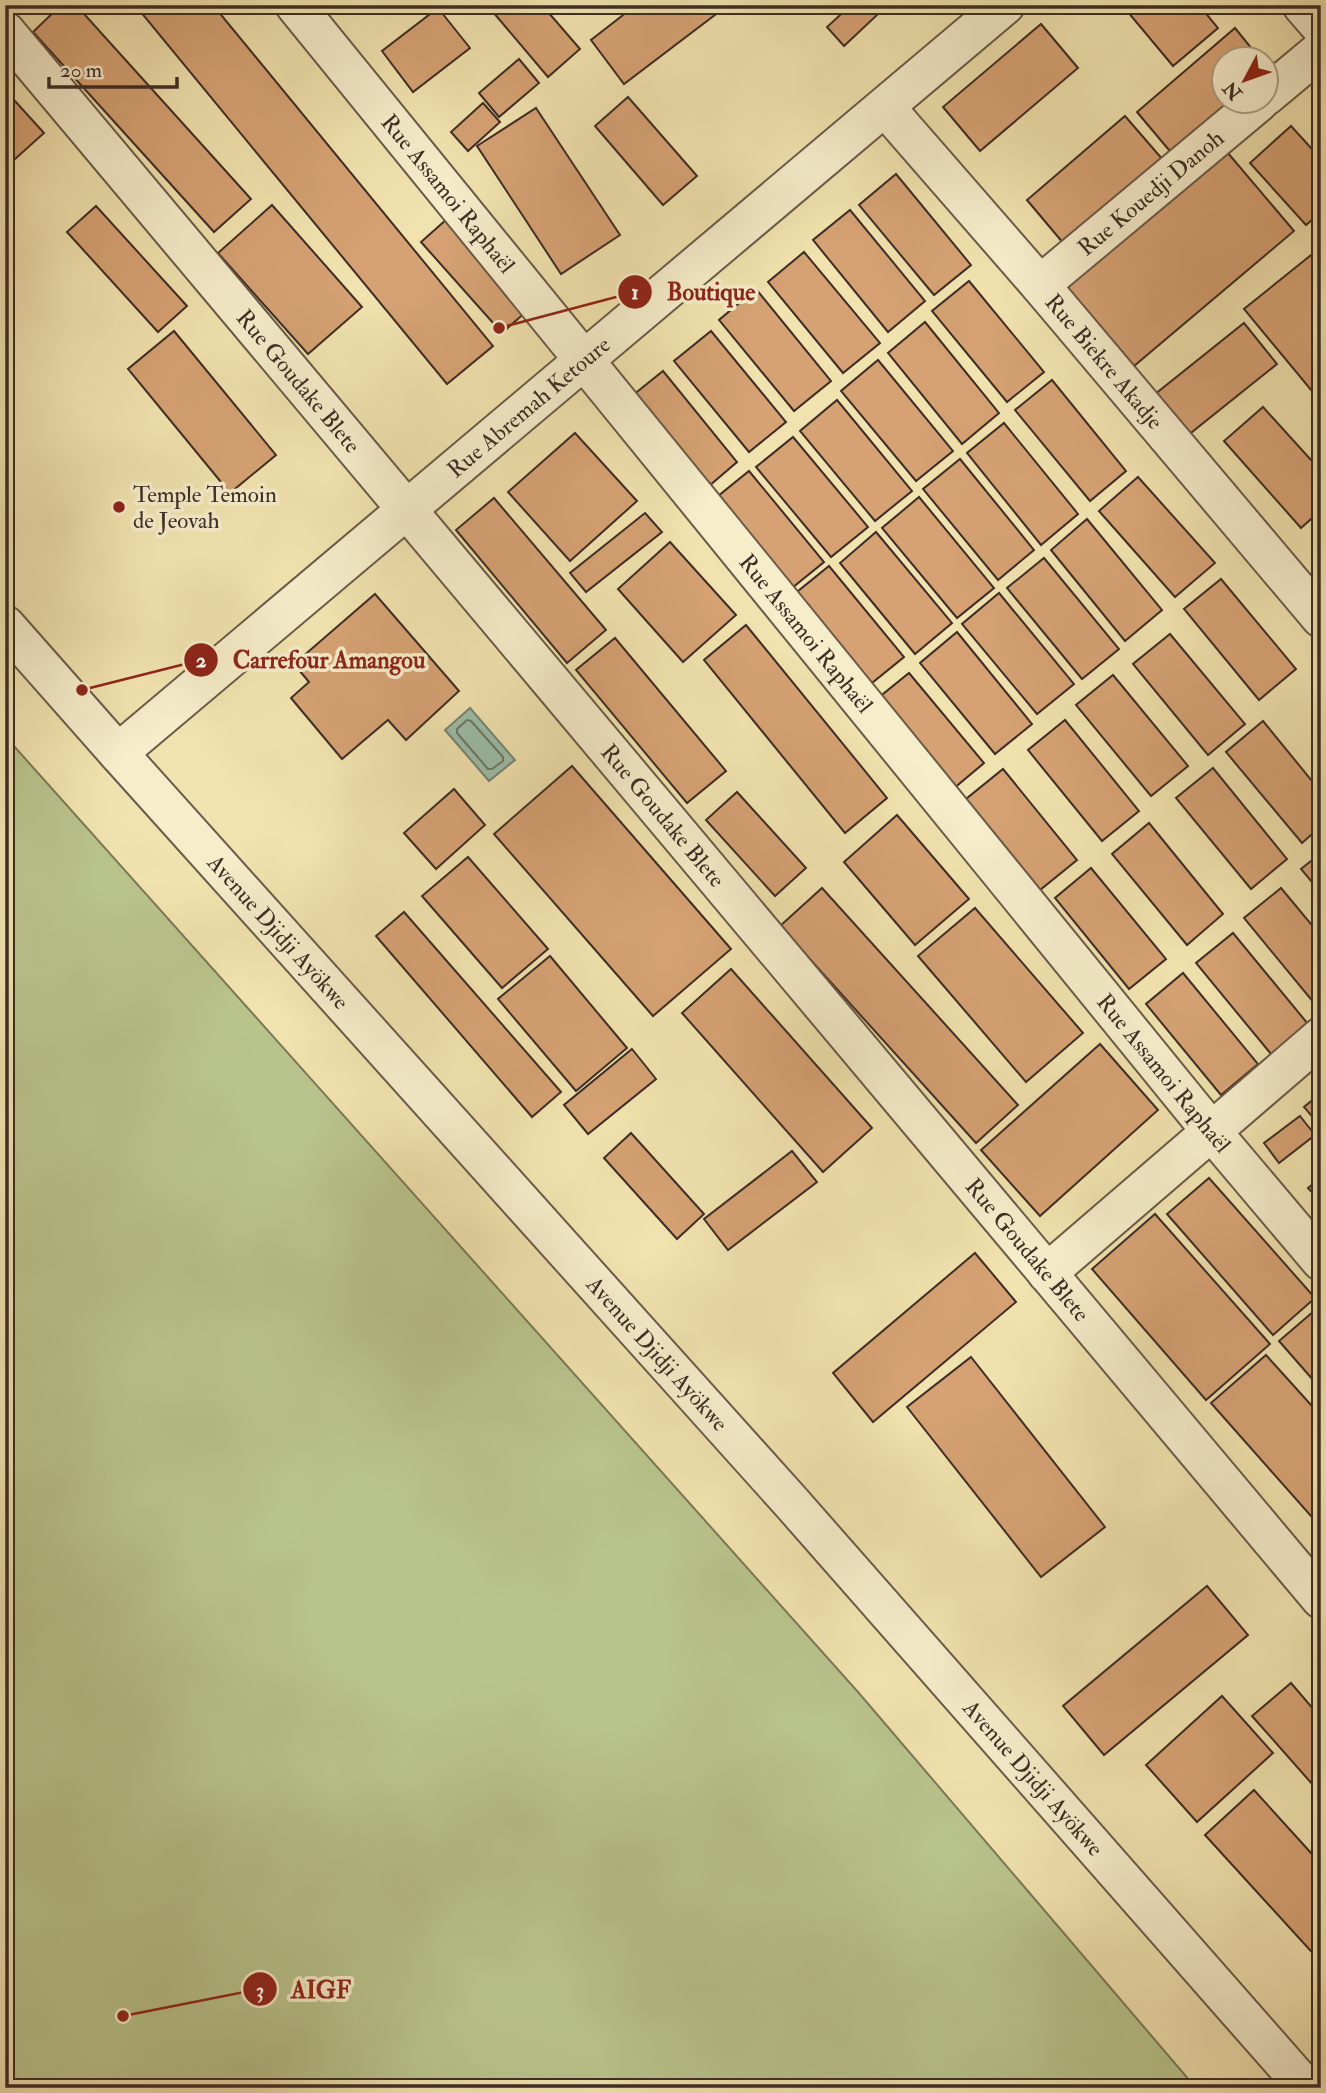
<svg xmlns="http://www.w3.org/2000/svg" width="1326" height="2093" font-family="'IM FELL Double Pica',serif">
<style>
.green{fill:#b9c48c;stroke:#7b7859;stroke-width:2}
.water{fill:#9bbea8;stroke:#758474;stroke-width:2}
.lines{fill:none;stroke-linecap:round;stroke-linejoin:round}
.shore{stroke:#6c7667;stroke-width:2}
.building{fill:#d6a274;stroke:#3d2d26;stroke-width:2}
.minor-casing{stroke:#6a5a48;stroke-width:42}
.minor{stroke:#f6edcb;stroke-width:38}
.poi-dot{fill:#8f2418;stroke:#f6edcb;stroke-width:2.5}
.labels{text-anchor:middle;stroke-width:7;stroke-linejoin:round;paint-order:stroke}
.street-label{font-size:23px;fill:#3d2d26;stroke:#f6edcb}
.poi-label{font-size:23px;fill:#3d2d26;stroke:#f6edcb;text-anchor:start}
.leader{fill:none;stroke:#8f2418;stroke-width:2.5}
.callout-dot{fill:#8f2418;stroke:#f6edcb;stroke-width:2.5}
.mark-label{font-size:21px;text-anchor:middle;font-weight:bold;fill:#fff}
.callout-label{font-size:24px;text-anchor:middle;font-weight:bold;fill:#8f2418;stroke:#f6edcb;stroke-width:7;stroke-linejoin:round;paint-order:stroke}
</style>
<rect width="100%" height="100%" fill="#f1e3af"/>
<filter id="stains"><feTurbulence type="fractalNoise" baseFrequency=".00286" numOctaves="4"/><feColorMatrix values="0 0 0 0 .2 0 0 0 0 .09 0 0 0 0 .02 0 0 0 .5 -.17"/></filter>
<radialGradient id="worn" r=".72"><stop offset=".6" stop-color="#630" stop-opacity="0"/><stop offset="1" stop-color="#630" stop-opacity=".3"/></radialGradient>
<path class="green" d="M 5,736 L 858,1692 L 1196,2088 L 5,2088 Z"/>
<path class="water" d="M 470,708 L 515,760 L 489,781 L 445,730 Z"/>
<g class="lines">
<path class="shore" d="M 467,720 L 471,721 L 503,757 L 503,761 L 492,769 L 488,769 L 457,733 L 457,729 Z"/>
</g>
<g class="building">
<path d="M 61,5 L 76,5 L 251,199 L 214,232 L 33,32 Z"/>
<path d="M 135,5 L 213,5 L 493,346 L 447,384 Z"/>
<path d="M 487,5 L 542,5 L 580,49 L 548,77 Z"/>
<path d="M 636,5 L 728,5 L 624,84 L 591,40 Z"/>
<path d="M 851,5 L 868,5 L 877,15 L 844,46 L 827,27 Z"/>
<path d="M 1122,5 L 1199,5 L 1218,28 L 1173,66 Z"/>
<path d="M 438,8 L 470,48 L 413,92 L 382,51 Z"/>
<path d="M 1041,24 L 1078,68 L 980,151 L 943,107 Z"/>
<path d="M 1235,28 L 1261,60 L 1224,60 L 1224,102 L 1238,102 L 1174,156 L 1137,112 Z"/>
<path d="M 519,59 L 539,83 L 499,117 L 479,93 Z"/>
<path d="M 5,90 L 44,133 L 5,168 Z"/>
<path d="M 628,97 L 697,176 L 663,205 L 595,126 Z"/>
<path d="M 483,103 L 500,122 L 468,151 L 451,132 Z"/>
<path d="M 536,108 L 620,235 L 561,274 L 477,146 Z"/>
<path d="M 1125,116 L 1163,160 L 1064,244 L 1027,200 Z"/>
<path d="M 1291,126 L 1321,159 L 1321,212 L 1306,225 L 1250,163 Z"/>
<path d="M 1222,146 L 1294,231 L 1134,366 L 1062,281 Z"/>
<path d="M 896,174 L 971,265 L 934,295 L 859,205 Z"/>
<path d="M 272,205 L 362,307 L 308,354 L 218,253 Z"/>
<path d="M 96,206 L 187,306 L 158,332 L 67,232 Z"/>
<path d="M 850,210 L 925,301 L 888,332 L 813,240 Z"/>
<path d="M 447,219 L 528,310 L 502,333 L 421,242 Z"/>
<path d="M 1321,247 L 1321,402 L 1244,309 Z"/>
<path d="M 804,252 L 880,343 L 843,373 L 768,282 Z"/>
<path d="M 969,281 L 1044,372 L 1007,402 L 932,311 Z"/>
<path d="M 756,289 L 831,381 L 794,411 L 719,320 Z"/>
<path d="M 925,322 L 999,413 L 962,444 L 888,353 Z"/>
<path d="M 1244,323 L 1277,364 L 1187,436 L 1154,395 Z"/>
<path d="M 174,331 L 276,455 L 230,493 L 128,369 Z"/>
<path d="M 711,331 L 786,422 L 749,452 L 674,361 Z"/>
<path d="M 878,360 L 953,451 L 916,481 L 841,391 Z"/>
<path d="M 663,371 L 737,462 L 702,492 L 627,400 Z"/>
<path d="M 1052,380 L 1126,471 L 1090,501 L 1015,410 Z"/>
<path d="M 837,400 L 912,491 L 875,521 L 800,431 Z"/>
<path d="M 1263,407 L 1321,471 L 1321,510 L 1301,528 L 1224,441 Z"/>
<path d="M 1004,423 L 1078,514 L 1041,545 L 967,453 Z"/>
<path d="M 575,433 L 637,501 L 570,561 L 508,492 Z"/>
<path d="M 793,437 L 868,527 L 831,557 L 756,467 Z"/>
<path d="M 960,459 L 1034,550 L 998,580 L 923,489 Z"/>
<path d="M 749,471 L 824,562 L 787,592 L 712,501 Z"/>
<path d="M 1138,477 L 1215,563 L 1175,597 L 1099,511 Z"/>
<path d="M 919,497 L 994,588 L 957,618 L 882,528 Z"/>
<path d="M 494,498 L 606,630 L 567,663 L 456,530 Z"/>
<path d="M 645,513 L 662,532 L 586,592 L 570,573 Z"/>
<path d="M 1087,519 L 1162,610 L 1125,641 L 1051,550 Z"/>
<path d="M 876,532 L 952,623 L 915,654 L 840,563 Z"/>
<path d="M 670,542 L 736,615 L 683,662 L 618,589 Z"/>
<path d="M 1044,558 L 1119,649 L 1082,679 L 1007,588 Z"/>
<path d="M 829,566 L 904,657 L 867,687 L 792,596 Z"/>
<path d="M 1221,579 L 1296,669 L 1259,700 L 1184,609 Z"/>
<path d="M 999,593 L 1074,684 L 1037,714 L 962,624 Z"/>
<path d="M 375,594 L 459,691 L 406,740 L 388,720 L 342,759 L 291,698 L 309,682 L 294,664 Z"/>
<path d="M 746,625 L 887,798 L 845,833 L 704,660 Z"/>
<path d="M 957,632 L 1032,724 L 995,754 L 920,663 Z"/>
<path d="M 1170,634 L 1245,724 L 1208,755 L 1133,664 Z"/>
<path d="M 615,638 L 726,771 L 687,803 L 576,670 Z"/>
<path d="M 909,673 L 984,763 L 947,794 L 872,703 Z"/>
<path d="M 1113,675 L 1188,766 L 1151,796 L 1076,705 Z"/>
<path d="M 1065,720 L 1139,811 L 1102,841 L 1028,750 Z"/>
<path d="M 1263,721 L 1321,792 L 1321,826 L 1302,843 L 1226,752 Z"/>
<path d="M 572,766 L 731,949 L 653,1016 L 494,834 Z"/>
<path d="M 1213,768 L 1287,859 L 1251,889 L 1176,798 Z"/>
<path d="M 1003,769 L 1077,860 L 1040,890 L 966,799 Z"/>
<path d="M 454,789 L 485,825 L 436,869 L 404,833 Z"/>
<path d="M 737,792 L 806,868 L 775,896 L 706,820 Z"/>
<path d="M 897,815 L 969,899 L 915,945 L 844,862 Z"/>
<path d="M 1149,823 L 1223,914 L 1187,945 L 1112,854 Z"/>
<path d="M 1321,853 L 1321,893 L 1301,869 Z"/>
<path d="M 468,857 L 548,949 L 502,988 L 422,896 Z"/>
<path d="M 1091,868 L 1166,959 L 1129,989 L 1055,898 Z"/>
<path d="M 822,888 L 1018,1105 L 976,1143 L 780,926 Z"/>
<path d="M 1281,888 L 1321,936 L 1319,1009 L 1244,918 Z"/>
<path d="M 975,908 L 1083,1033 L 1026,1082 L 918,956 Z"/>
<path d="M 404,912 L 561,1092 L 532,1117 L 376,936 Z"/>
<path d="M 1233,933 L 1308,1024 L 1271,1054 L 1196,963 Z"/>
<path d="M 550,956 L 627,1048 L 576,1091 L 498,999 Z"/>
<path d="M 731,969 L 872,1128 L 823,1172 L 682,1013 Z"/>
<path d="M 1183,973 L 1258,1064 L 1221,1095 L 1146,1004 Z"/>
<path d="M 1100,1044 L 1158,1110 L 1040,1216 L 981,1150 Z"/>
<path d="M 632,1049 L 656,1079 L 588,1134 L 564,1105 Z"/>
<path d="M 1321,1093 L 1321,1127 L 1304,1107 Z"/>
<path d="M 1300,1116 L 1315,1135 L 1279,1163 L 1264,1143 Z"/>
<path d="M 631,1133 L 704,1214 L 677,1239 L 604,1158 Z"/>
<path d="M 792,1151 L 817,1182 L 728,1250 L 704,1219 Z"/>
<path d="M 1321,1177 L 1321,1202 L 1308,1188 Z"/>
<path d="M 1209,1178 L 1315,1298 L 1273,1335 L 1167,1214 Z"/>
<path d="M 1155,1214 L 1270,1344 L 1206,1400 L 1092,1269 Z"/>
<path d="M 975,1253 L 1016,1302 L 873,1422 L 833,1373 Z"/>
<path d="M 1321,1305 L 1321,1389 L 1279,1341 Z"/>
<path d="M 1266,1355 L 1321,1416 L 1321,1522 L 1318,1524 L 1211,1403 Z"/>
<path d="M 971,1357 L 1105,1527 L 1041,1577 L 907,1407 Z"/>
<path d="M 1207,1586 L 1248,1635 L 1104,1755 L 1063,1706 Z"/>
<path d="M 1291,1683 L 1321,1718 L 1321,1794 L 1252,1716 Z"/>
<path d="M 1222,1696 L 1273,1753 L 1197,1822 L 1146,1765 Z"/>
<path d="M 1254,1790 L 1321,1864 L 1319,1960 L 1205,1835 Z"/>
</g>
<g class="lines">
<defs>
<g id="minor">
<path id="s1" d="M 295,5 L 1212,1132 L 1321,1261"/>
<path d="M 1302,5 L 1321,27"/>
<path id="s2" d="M 5,31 L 1321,1599"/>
<path d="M 1266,96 L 1321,50"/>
<path id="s3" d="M 885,107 L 1040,285 L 1321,618"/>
<path id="s4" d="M 1040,285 L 1259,102"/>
<path id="s5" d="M 5,625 L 118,753 L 791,1502 L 1306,2088"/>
<path id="s6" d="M 118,753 L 1005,5"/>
<path d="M 1047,1273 L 1321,1037"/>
</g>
</defs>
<use href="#minor" class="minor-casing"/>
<use href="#minor" class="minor"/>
</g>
<circle class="poi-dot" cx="119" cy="507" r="7"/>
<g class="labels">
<g class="street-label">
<text dy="8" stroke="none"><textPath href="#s4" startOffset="144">Rue Kouedji Danoh</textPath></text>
<text dy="8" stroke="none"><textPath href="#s1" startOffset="243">Rue Assamoi Raphaël</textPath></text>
<text dy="8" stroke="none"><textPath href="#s3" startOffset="336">Rue Biekre Akadje</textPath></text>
<text dy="8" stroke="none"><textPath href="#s2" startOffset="457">Rue Goudake Blete</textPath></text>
<text dy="8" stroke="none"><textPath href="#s6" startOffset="537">Rue Abremah Ketoure</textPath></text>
<text dy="8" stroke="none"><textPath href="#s1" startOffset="810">Rue Assamoi Raphaël</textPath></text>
<text dy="8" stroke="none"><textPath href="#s2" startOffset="1024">Rue Goudake Blete</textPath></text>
<text dy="8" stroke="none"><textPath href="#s5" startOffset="411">Avenue Djidji Ayökwe</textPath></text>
<text dy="8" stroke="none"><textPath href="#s1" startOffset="1377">Rue Assamoi Raphaël</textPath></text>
<text dy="8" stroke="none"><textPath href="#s2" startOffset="1591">Rue Goudake Blete</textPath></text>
<text dy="8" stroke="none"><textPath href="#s5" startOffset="978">Avenue Djidji Ayökwe</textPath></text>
<text dy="8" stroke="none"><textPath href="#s5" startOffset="1545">Avenue Djidji Ayökwe</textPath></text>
</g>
<g class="poi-label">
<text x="133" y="502">Temple Temoin<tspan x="133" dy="26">de Jeovah</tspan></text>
</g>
</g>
<path class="leader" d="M499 328L635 292M82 690L201 660M123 2016L260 1989"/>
<g class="callout-dot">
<circle cx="499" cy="328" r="7"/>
<circle cx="82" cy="690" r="7"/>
<circle cx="123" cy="2016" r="7"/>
<circle cx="635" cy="292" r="18"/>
<circle cx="201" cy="660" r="18"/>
<circle cx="260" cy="1989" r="18"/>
</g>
<g class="mark-label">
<text x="635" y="299">1</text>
<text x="201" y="667">2</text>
<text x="260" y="1997">3</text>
</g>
<g class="callout-label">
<text x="711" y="300">Boutique</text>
<text x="329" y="668">Carrefour Amangou</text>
<text x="321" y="1998">AIGF</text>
</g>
<rect width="1326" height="2093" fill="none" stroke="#f1e3af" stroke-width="28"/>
<rect x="7" y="7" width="1312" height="2079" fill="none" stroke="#3d2d26" stroke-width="3.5"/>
<rect x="14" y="14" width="1298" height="2065" fill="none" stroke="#3d2d26" stroke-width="2"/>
<g transform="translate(1245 80) rotate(229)"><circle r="33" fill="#f6edcb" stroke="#aca089" stroke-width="2"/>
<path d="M0-5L12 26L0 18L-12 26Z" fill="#8f2418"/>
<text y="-10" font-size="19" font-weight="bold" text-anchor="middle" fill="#3d2d26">N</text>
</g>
<path d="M49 77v10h128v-10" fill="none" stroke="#3d2d26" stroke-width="3.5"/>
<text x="60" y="77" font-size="21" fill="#3d2d26" stroke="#f6edcb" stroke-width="5" paint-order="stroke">20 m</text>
<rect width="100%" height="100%" filter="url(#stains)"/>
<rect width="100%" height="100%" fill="url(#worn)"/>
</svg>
